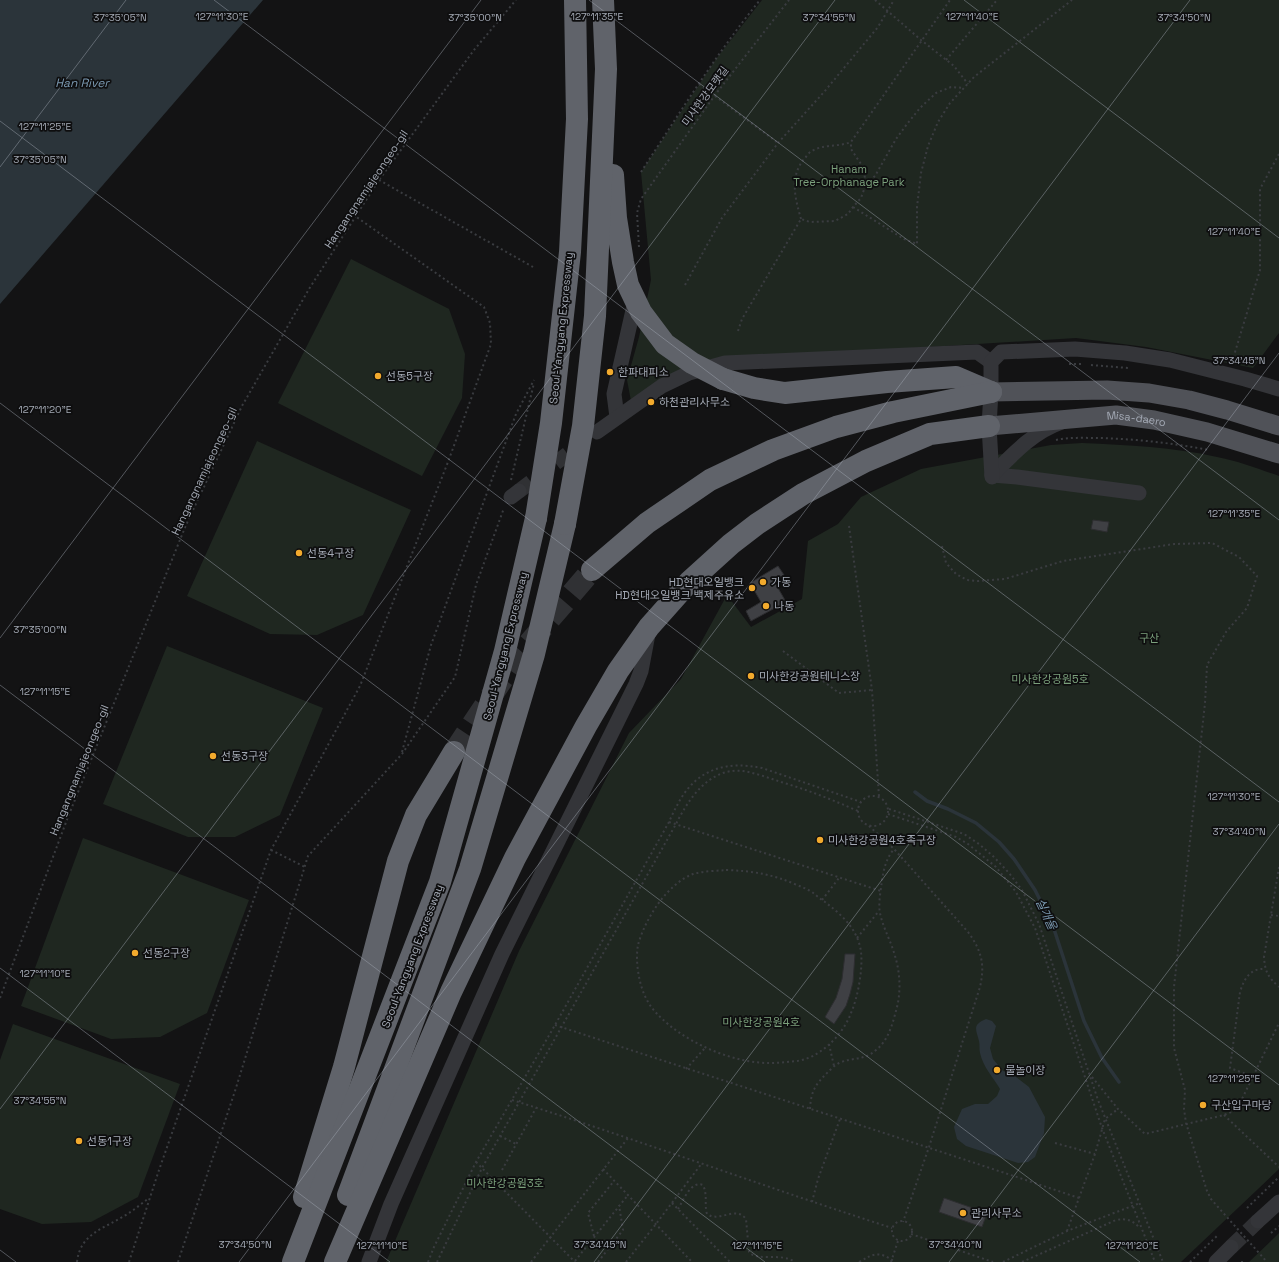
<svg xmlns="http://www.w3.org/2000/svg" width="1279" height="1262" font-family="'Space Grotesk','Noto Sans KR',sans-serif">
<style>
.green{fill:#1f2720}
.water{fill:#2b343a}
.lines{fill:none;stroke-linecap:round;stroke-linejoin:round}
.stream{stroke:#2b343a;stroke-width:3.5}
.building{fill:#3f4044;stroke:#2d2d30}
.minor-tunnel{stroke:#303134;stroke-width:15;stroke-dasharray:15 8;stroke-linecap:butt}
.highway-tunnel{stroke:#303134;stroke-width:22;stroke-dasharray:22 11;stroke-linecap:butt}
.path{stroke:#3a3c40;stroke-width:2;stroke-dasharray:2 3;stroke-linecap:butt}
.minor{stroke:#343539;stroke-width:15}
.major{stroke:#505258;stroke-width:19}
.highway{stroke:#60636a;stroke-width:22}
.highway-bridge{stroke:#60636a;stroke-width:22}
.ticks{fill:none;stroke:#a4aab5;stroke-width:1;stroke-opacity:0.45}
.poi-dot{fill:#f2aa2d;stroke:#0e0e0f;stroke-width:1.5}
.labels{text-anchor:middle;stroke-width:3.5;stroke-linejoin:round;paint-order:stroke}
.street-label{font-size:11px;fill:#a4aab5;stroke:#0e0e0f}
.park-label{font-size:11px;fill:#7ba07c;stroke:#0e0e0f}
.poi-label{font-size:11px;fill:#a4aab5;stroke:#0e0e0f;text-anchor:start}
.water-label{font-size:12px;font-style:italic;fill:#7b99b1;stroke:#0e0e0f}
.ticks-label{font-size:10px;text-anchor:middle;fill:#a4aab5;stroke:#0e0e0f;stroke-width:3.5;stroke-linejoin:round;paint-order:stroke}
</style>
<rect width="100%" height="100%" fill="#131314"/>
<g class="green">
<path d="M 762,0 L 1279,0 L 1279,333 L 1253,368 L 1146,347 L 1076,338 L 701,361 L 631,401 L 627,380 L 639,337 L 651,280 L 641,172 L 716,59 Z"/>
<path d="M 351,259 L 449,309 L 465,354 L 462,398 L 422,476 L 278,403 Z"/>
<path d="M 257,441 L 411,510 L 363,615 L 317,635 L 270,634 L 187,596 Z"/>
<path d="M 1082,443 C 1128,445 1173,447 1217,457 C 1238,461 1259,469 1279,476 L 1279,1169 L 1181,1262 L 386,1262 L 519,951 L 629,733 L 681,679 L 727,595 L 751,627 L 802,599 L 808,541 L 838,524 L 861,497 L 921,469 L 1051,445 Z"/>
<path d="M 167,646 L 323,708 L 280,815 L 235,837 L 188,837 L 103,804 Z"/>
<path d="M 83,838 L 249,900 L 207,1013 L 160,1037 L 111,1039 L 21,1006 Z"/>
<path d="M 13,1024 L 180,1084 L 138,1197 L 91,1222 L 42,1224 L 0,1209 L 0,1060 Z"/>
<path d="M 1279,1233 L 1279,1262 L 1249,1262 L 1275,1237 Z"/>
</g>
<g class="water">
<path d="M 0,0 L 263,0 L 0,304 Z"/>
<path d="M 986,1019 L 992,1021 L 996,1026 L 990,1048 L 993,1059 L 1003,1071 L 1012,1074 L 1029,1087 L 1045,1117 L 1044,1133 L 1035,1157 L 1028,1162 L 1018,1163 L 966,1146 L 957,1139 L 954,1127 L 962,1109 L 975,1104 L 988,1104 L 997,1096 L 1000,1089 C 993,1077 983,1067 980,1053 C 979,1049 980,1045 979,1041 C 976,1029 972,1025 986,1019 Z"/>
</g>
<g class="lines">
<path class="stream" d="M 915,792 L 927,801 L 948,809 L 976,823 L 999,842 L 1014,859 L 1035,890 L 1053,926 L 1084,1021 L 1102,1058 L 1119,1082"/>
</g>
<g class="building">
<path d="M 1093,520 L 1109,522 L 1107,532 L 1091,529 Z"/>
<path d="M 778,566 L 784,575 L 774,581 L 786,602 L 751,621 L 746,611 L 761,602 L 750,583 Z"/>
<path d="M 845,954 L 855,954 L 853,982 L 850,994 L 846,1006 L 834,1024 L 825,1017 L 836,998 L 842,979 Z"/>
<path d="M 944,1198 L 987,1213 L 982,1227 L 939,1212 Z"/>
</g>
<g class="lines">
<g class="minor-tunnel">
<path d="M 519,491 L 582,443"/>
<path d="M 1231,1247 L 1258,1221"/>
</g>
<path class="highway-tunnel" d="M 454,752 L 518,656 L 592,570"/>
<g class="path">
<path d="M 875,0 L 921,40 L 954,66 L 968,84"/>
<path d="M 946,60 L 997,0"/>
<path d="M 699,84 L 778,143"/>
<path d="M 641,172 C 679,114 716,54 760,0"/>
<path d="M 379,180 L 533,267"/>
<path d="M 866,184 L 875,176 L 896,139 L 907,124 L 920,108 L 936,93 L 951,87 L 964,88"/>
<path d="M 853,207 L 904,239 L 917,244 L 917,207 L 921,173 L 928,146 L 938,122 L 950,103 L 974,77 L 1072,0"/>
<path d="M 801,219 C 795,198 789,176 805,158 C 807,156 809,152 812,151 C 823,144 839,147 851,142"/>
<path d="M 639,247 L 637,213 L 641,199 L 715,95 L 789,0"/>
<path d="M 685,285 L 722,218 L 778,143 L 824,92 L 878,27 L 894,0"/>
<path d="M 738,331 L 742,319 L 801,219 L 810,222 L 835,221 L 848,214 L 853,207 L 861,198 L 866,184 L 863,167 L 851,149 L 851,142 L 950,0"/>
<path d="M 1232,362 L 1260,270 L 1260,189 L 1279,154"/>
<path d="M 1069,364 L 1081,364"/>
<path d="M 1091,365 L 1128,368"/>
<path d="M 1056,440 C 1070,437 1085,438 1099,438 C 1136,439 1172,443 1209,450"/>
<path d="M 511,480 L 534,383"/>
<path d="M 849,526 L 872,690 L 879,797"/>
<path d="M 942,546 L 946,563 L 956,574 L 967,580 L 978,581 L 1005,579 L 1063,561 L 1174,544 L 1212,543 L 1239,557 L 1257,576 L 1247,608 L 1226,632 L 1207,665 L 1205,703 L 1174,987 L 1174,1048 L 1185,1090 L 1184,1109 L 1186,1123 L 1207,1191 L 1211,1199 L 1218,1207 L 1267,1262"/>
<path d="M 783,651 L 839,693 L 872,690"/>
<path d="M 402,752 L 431,645 L 516,414 L 534,380"/>
<circle cx="873" cy="811" r="15"/>
<path d="M 889,809 L 964,834 L 979,844 L 994,857 L 1009,873 L 1022,890 L 1039,924 L 1098,1100 L 1163,1262"/>
<path d="M 888,814 L 956,837 L 968,844 L 996,867 L 1016,892 L 1035,928 L 1102,1128 L 1155,1262"/>
<path d="M 669,822 L 881,891"/>
<path d="M 869,826 L 894,849 L 968,932 C 982,951 985,965 980,987 L 929,1147 L 903,1222"/>
<path d="M 271,850 L 305,867"/>
<path d="M 1279,867 L 1264,957 C 1265,972 1268,977 1279,987"/>
<path d="M 726,870 C 753,871 772,874 797,885 C 802,887 807,889 812,892 C 816,895 820,899 825,902 C 834,909 844,917 851,927 C 856,934 860,943 861,952 C 863,969 858,997 851,1013 C 843,1035 819,1059 796,1061 C 787,1062 778,1063 769,1063 C 735,1063 695,1046 669,1025 C 660,1017 652,1010 647,1000 C 639,986 635,961 638,945 C 645,919 667,884 693,874 C 703,871 716,871 726,870 Z"/>
<path d="M 822,900 L 839,878"/>
<path d="M 1271,915 L 1279,916"/>
<path d="M 857,938 L 879,911"/>
<path d="M 0,998 L 68,817 L 186,525 L 242,406 L 309,289 L 379,180 L 474,50 L 516,0"/>
<path d="M 555,1025 C 730,1083 905,1139 1079,1198"/>
<path d="M 829,1044 L 834,1066"/>
<path d="M 686,1069 L 705,1048"/>
<path d="M 1092,1077 L 1118,1109 L 1145,1134 L 1224,1115 L 1234,1111 L 1241,1101 L 1279,1023"/>
<path d="M 1254,1077 L 1230,1068 L 1240,992 C 1244,979 1250,968 1265,969"/>
<path d="M 512,1100 C 639,1140 765,1187 892,1228"/>
<path d="M 810,1109 C 811,1091 815,1085 828,1072 C 831,1069 835,1065 839,1063 C 852,1057 864,1061 876,1050 C 889,1040 893,1022 897,1007 C 901,991 900,972 895,956 C 891,941 883,928 880,913 C 878,903 881,890 882,880 C 884,868 886,859 894,849"/>
<path d="M 1224,1115 L 1279,1167"/>
<path d="M 500,1136 L 516,1144"/>
<path d="M 1055,1143 L 1095,1154"/>
<path d="M 476,1162 L 575,1262"/>
<path d="M 603,1169 L 692,1262"/>
<path d="M 502,1170 L 536,1108"/>
<path d="M 812,1202 L 818,1179 L 840,1119"/>
<path d="M 672,1203 L 730,1262"/>
<path d="M 1247,1208 L 1279,1177"/>
<path d="M 678,1209 C 683,1201 691,1180 703,1185 C 708,1196 704,1204 707,1214 C 720,1223 735,1205 746,1219 L 749,1252 C 757,1262 781,1252 795,1262"/>
<circle cx="902" cy="1231" r="10"/>
<path d="M 1067,1231 L 1095,1154 L 1105,1119 L 1118,1109"/>
<path d="M 1271,1233 L 1279,1226"/>
<path d="M 911,1234 L 993,1262"/>
<path d="M 594,1236 L 588,1213 L 614,1181"/>
<path d="M 575,1261 L 628,1195"/>
<path d="M 77,1262 C 80,1234 103,1229 124,1216 C 133,1211 141,1204 149,1198"/>
<path d="M 129,1262 L 158,1173 L 271,850 L 360,686 L 448,462 L 491,344 L 490,323 L 484,307 L 355,216"/>
<path d="M 178,1262 L 235,1091 L 308,856 L 402,754 L 455,677 L 476,585 L 504,508"/>
<path d="M 428,1262 L 434,1247 L 476,1162 L 555,1025 L 669,822 C 672,815 676,807 680,800 C 699,768 727,761 762,768 L 861,802"/>
<path d="M 437,1262 L 482,1168 L 676,824 C 689,798 710,767 743,771 C 756,773 769,778 781,782 C 808,790 833,800 858,811"/>
<path d="M 531,1262 L 628,1138"/>
<path d="M 598,1262 L 623,1230 L 619,1205"/>
<path d="M 626,1262 L 656,1224 L 702,1163"/>
<path d="M 859,1262 C 874,1253 880,1251 895,1262"/>
<path d="M 891,1262 L 898,1241"/>
<path d="M 1003,1262 L 1067,1231 L 1140,1203"/>
<path d="M 1022,1262 L 1116,1220 C 1126,1218 1132,1220 1139,1227"/>
<path d="M 1190,1262 L 1218,1235"/>
<path d="M 1242,1262 L 1242,1261"/>
</g>
<g class="minor">
<path d="M 617,417 L 614,394 L 636,297"/>
<path d="M 597,432 L 662,386 L 689,373 L 725,363 L 977,352 L 991,362"/>
<path d="M 992,475 L 1017,477 L 1139,493"/>
<path d="M 992,475 C 1013,454 1033,432 1062,422"/>
<path d="M 992,477 L 989,426 L 991,392 L 991,362 L 1001,352 L 1075,349 L 1125,353 L 1170,360 L 1245,379 L 1279,389"/>
<path d="M 511,497 L 519,491"/>
<path d="M 1258,1221 L 1279,1202"/>
<path d="M 369,1262 L 391,1204 L 502,954 L 636,684 L 641,671 L 648,634"/>
<path d="M 1216,1262 L 1231,1247"/>
</g>
<g class="major">
<path d="M 991,392 L 1107,390 L 1149,393 L 1189,400 L 1227,410 L 1279,426"/>
<path id="s1" d="M 989,426 L 1116,415 L 1154,420 L 1207,432 L 1279,454"/>
</g>
<g class="highway">
<path d="M 723,379 L 754,388 L 785,393 L 887,382 L 956,377 L 991,392"/>
<path d="M 592,570 L 647,523 L 710,480 L 773,450 L 836,427 L 893,412 L 991,392"/>
<path d="M 348,1195 L 470,869 L 534,654 L 565,524"/>
<path d="M 304,1197 L 344,1067 L 398,861 L 416,815 L 454,752"/>
<path d="M 293,1262 L 440,882 L 505,651 L 536,518"/>
<path d="M 335,1262 L 451,992 L 515,858 L 586,726 L 618,671 L 649,627 L 689,582 L 731,544 L 757,524 L 803,494 L 866,461 L 930,434 L 989,426"/>
</g>
<g class="highway-bridge">
<path d="M 613,175 L 616,218 L 623,262 L 628,285 L 641,312 L 665,344 L 692,363 L 723,379"/>
<path d="M 536,518 L 551,423 L 570,252 L 577,119 L 575,0"/>
<path d="M 565,524 L 583,426 L 595,316 L 606,69 L 603,0"/>
</g>
</g>
<path class="ticks" d="M 214,0 L 1279,802M 589,0 L 1279,520M 964,0 L 1279,238M 0,121 L 1279,1085M 0,167 L 126,0M 0,403 L 1140,1262M 0,638 L 481,0M 0,685 L 765,1262M 0,968 L 390,1262M 0,1109 L 835,0M 0,1250 L 16,1262M 239,1262 L 1190,0M 594,1262 L 1279,353M 949,1262 L 1279,824"/>
<g class="poi-dot">
<circle cx="610" cy="372" r="4"/>
<circle cx="378" cy="376" r="4"/>
<circle cx="651" cy="402" r="4"/>
<circle cx="299" cy="553" r="4"/>
<circle cx="763" cy="582" r="4"/>
<circle cx="752" cy="588" r="4"/>
<circle cx="766" cy="606" r="4"/>
<circle cx="751" cy="676" r="4"/>
<circle cx="213" cy="756" r="4"/>
<circle cx="820" cy="840" r="4"/>
<circle cx="135" cy="953" r="4"/>
<circle cx="997" cy="1070" r="4"/>
<circle cx="1203" cy="1105" r="4"/>
<circle cx="79" cy="1141" r="4"/>
<circle cx="963" cy="1213" r="4"/>
</g>
<g class="labels">
<g class="street-label">
<text transform="translate(705 96) rotate(-54)" y="4">미사한강모랫길</text>
<text transform="translate(366 189) rotate(-56)" y="4">Hangangnamjajeongeo-gil</text>
<text transform="translate(561 328) rotate(-84)" y="4">Seoul-Yangyang Expressway</text>
<text dy="4" stroke="none"><textPath href="#s1" startOffset="148">Misa-daero</textPath></text>
<text transform="translate(204 471) rotate(-65)" y="4">Hangangnamjajeongeo-gil</text>
<text transform="translate(505 646) rotate(-76)" y="4">Seoul-Yangyang Expressway</text>
<text transform="translate(79 770) rotate(-68)" y="4">Hangangnamjajeongeo-gil</text>
<text transform="translate(412 956) rotate(-69)" y="4">Seoul-Yangyang Expressway</text>
</g>
<g class="park-label">
<text x="849" y="173">Hanam<tspan x="849" dy="13">Tree-Orphanage Park</tspan></text>
<text x="1149" y="642">구산</text>
<text x="1050" y="683">미사한강공원5호</text>
<text x="761" y="1026">미사한강공원4호</text>
<text x="505" y="1187">미사한강공원3호</text>
</g>
<g class="poi-label">
<text x="618" y="376">한파대피소</text>
<text x="386" y="380">선동5구장</text>
<text x="659" y="406">하천관리사무소</text>
<text x="307" y="557">선동4구장</text>
<text x="744" y="586" text-anchor="end">HD현대오일뱅크<tspan x="744" dy="13">HD현대오일뱅크 백제주유소</tspan></text>
<text x="771" y="586">가동</text>
<text x="774" y="610">나동</text>
<text x="759" y="680">미사한강공원테니스장</text>
<text x="221" y="760">선동3구장</text>
<text x="828" y="844">미사한강공원4호족구장</text>
<text x="143" y="957">선동2구장</text>
<text x="1005" y="1074">물놀이장</text>
<text x="1211" y="1109">구산입구마당</text>
<text x="87" y="1145">선동1구장</text>
<text x="971" y="1217">관리사무소</text>
</g>
<g class="water-label">
<text x="82" y="87">Han River</text>
<text transform="translate(1046 914) rotate(65)" y="4">실개울</text>
</g>
</g>
<g class="ticks-label">
<text x="222" y="20">127°11'30"E</text>
<text x="597" y="20">127°11'35"E</text>
<text x="972" y="20">127°11'40"E</text>
<text x="120" y="21">37°35'05"N</text>
<text x="475" y="21">37°35'00"N</text>
<text x="829" y="21">37°34'55"N</text>
<text x="1184" y="21">37°34'50"N</text>
<text x="45" y="130">127°11'25"E</text>
<text x="40" y="163">37°35'05"N</text>
<text x="1234" y="235">127°11'40"E</text>
<text x="1239" y="364">37°34'45"N</text>
<text x="45" y="413">127°11'20"E</text>
<text x="1234" y="517">127°11'35"E</text>
<text x="40" y="633">37°35'00"N</text>
<text x="45" y="695">127°11'15"E</text>
<text x="1234" y="800">127°11'30"E</text>
<text x="1239" y="835">37°34'40"N</text>
<text x="45" y="977">127°11'10"E</text>
<text x="1234" y="1082">127°11'25"E</text>
<text x="40" y="1104">37°34'55"N</text>
<text x="245" y="1248">37°34'50"N</text>
<text x="600" y="1248">37°34'45"N</text>
<text x="955" y="1248">37°34'40"N</text>
<text x="382" y="1249">127°11'10"E</text>
<text x="757" y="1249">127°11'15"E</text>
<text x="1132" y="1249">127°11'20"E</text>
</g>
</svg>
